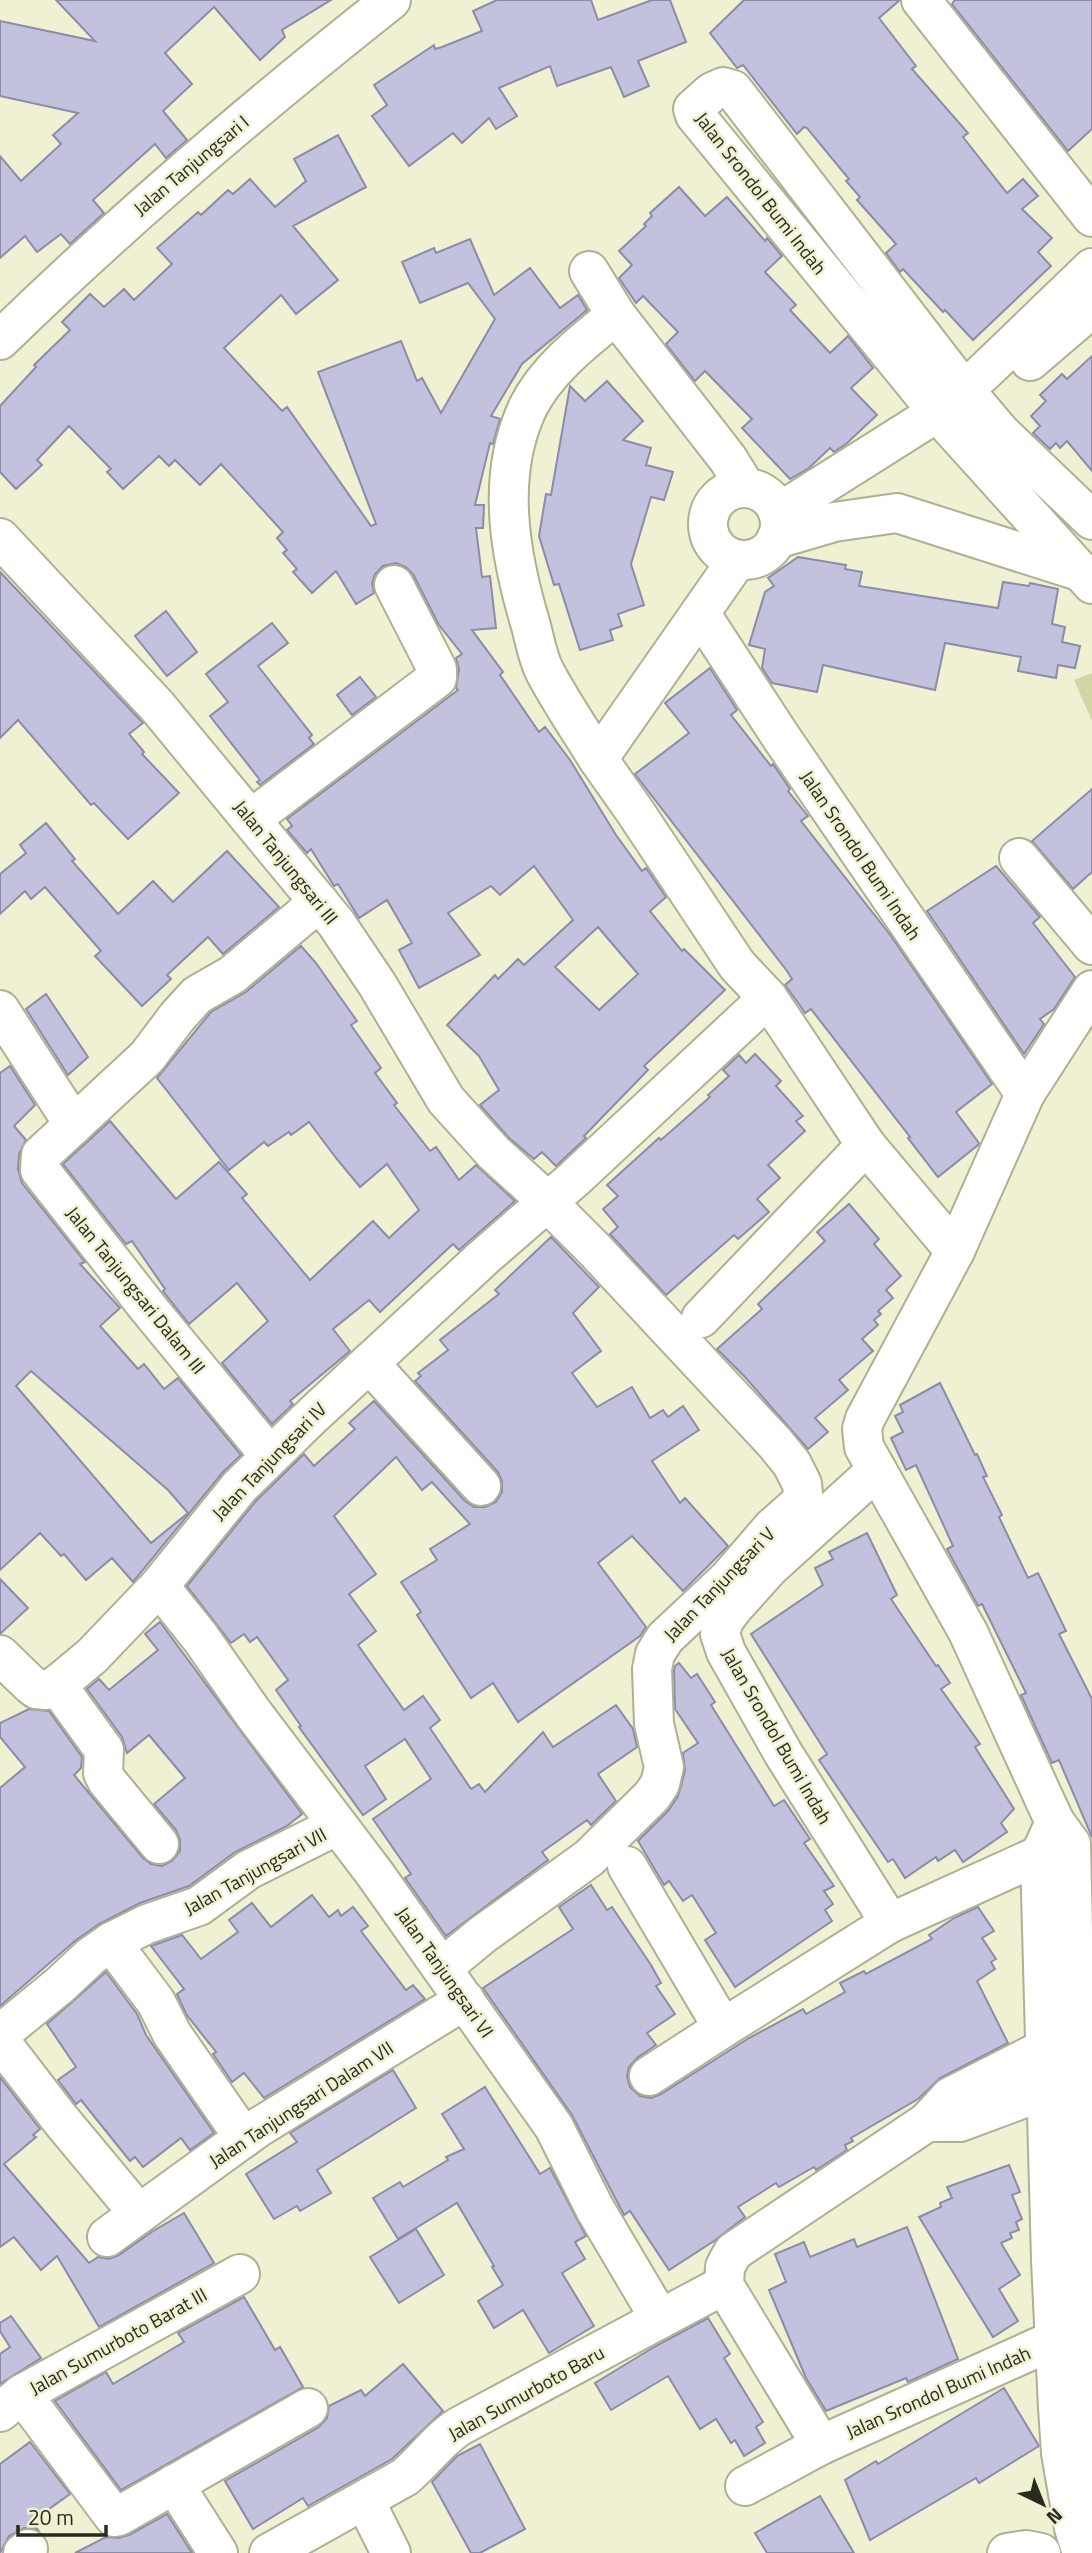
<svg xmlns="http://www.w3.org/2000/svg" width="1092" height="2553" font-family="'Titillium Web',sans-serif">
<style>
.green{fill:#d3d5a5}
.building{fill:#c2c1de;stroke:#8d8ba7;stroke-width:2;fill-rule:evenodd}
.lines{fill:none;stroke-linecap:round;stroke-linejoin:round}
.minor-casing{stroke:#afb092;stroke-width:42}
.minor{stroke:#fff;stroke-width:38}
.labels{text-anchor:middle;stroke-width:5;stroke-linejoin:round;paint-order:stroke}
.street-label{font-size:19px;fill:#2a2b1f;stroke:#eff1d2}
</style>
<rect width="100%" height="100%" fill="#eff1d2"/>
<path class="green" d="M 1092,673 L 1092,721 L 1074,680 Z"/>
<g class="building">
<path d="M 56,0 L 331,0 L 282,30 L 285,37 L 260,60 L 214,7 L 165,53 L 192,84 L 163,111 L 187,140 L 166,158 L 155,144 L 93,200 L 104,213 L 70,244 L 61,234 L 37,252 L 25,236 L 0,258 L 0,156 L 21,181 L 61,144 L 53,135 L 78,113 L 0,96 L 0,21 L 95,41 Z"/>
<path d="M 497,0 L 591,0 L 598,20 L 652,0 L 670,0 L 686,42 L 638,61 L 649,86 L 624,97 L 611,67 L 557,86 L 550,66 L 499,88 L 517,116 L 496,129 L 489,118 L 462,143 L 453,133 L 409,166 L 372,116 L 387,105 L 374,85 L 434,45 L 435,49 L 442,47 L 482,31 L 473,11 Z"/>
<path d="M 744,0 L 900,0 L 879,18 L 916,66 L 912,69 L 968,133 L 963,137 L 1007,193 L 1023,179 L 1038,196 L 1022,209 L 1052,238 L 1038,252 L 1051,266 L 973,340 L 945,310 L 943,312 L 903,269 L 900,272 L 886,253 L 896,244 L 857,200 L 860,197 L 846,181 L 849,179 L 807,128 L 804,127 L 797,134 L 743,65 L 737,68 L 710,33 Z"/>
<path d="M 955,0 L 1092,0 L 1092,129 L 1068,151 L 952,4 Z"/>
<path d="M 338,135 L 366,187 L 293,226 L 338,280 L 296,314 L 281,295 L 224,348 L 282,411 L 287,407 L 371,526 L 376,524 L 318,372 L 401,341 L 417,381 L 422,378 L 441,413 L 495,319 L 468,283 L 420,303 L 402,262 L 434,248 L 436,253 L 470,239 L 494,295 L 530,268 L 560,308 L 578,295 L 587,310 L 522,364 L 491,416 L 500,419 L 493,444 L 490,443 L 475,505 L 484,505 L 483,528 L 476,528 L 482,577 L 490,576 L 496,628 L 472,630 L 503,672 L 500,675 L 539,732 L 545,727 L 570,760 L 616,835 L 642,871 L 646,868 L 666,897 L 650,911 L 682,951 L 684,949 L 725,990 L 644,1066 L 648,1070 L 584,1136 L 586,1138 L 556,1166 L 542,1152 L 534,1159 L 509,1138 L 480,1105 L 499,1090 L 479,1056 L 447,1025 L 495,975 L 498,979 L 518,959 L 524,965 L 573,920 L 534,866 L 500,895 L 491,886 L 448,913 L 480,955 L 419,988 L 399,950 L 412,943 L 387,900 L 359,918 L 338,884 L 334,886 L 311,849 L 307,853 L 287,830 L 292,826 L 287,819 L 458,690 L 456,688 L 459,669 L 456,658 L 462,654 L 439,625 L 413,574 L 406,567 L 396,563 L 383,566 L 375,574 L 372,583 L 374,593 L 356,604 L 336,571 L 312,593 L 293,572 L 297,569 L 283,553 L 287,550 L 277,538 L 283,532 L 221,464 L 200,485 L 175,460 L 169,466 L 159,456 L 123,489 L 107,472 L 111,469 L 69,426 L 37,460 L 42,465 L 16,489 L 0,472 L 0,406 L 36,367 L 34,365 L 70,330 L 62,322 L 90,294 L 104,307 L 124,289 L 134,300 L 172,264 L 157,248 L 198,212 L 201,215 L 228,190 L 233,194 L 250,179 L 275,207 L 306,181 L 294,159 ZM 598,927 L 638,974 L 599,1010 L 555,967 Z"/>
<path d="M 679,187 L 705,216 L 727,197 L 765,241 L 767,238 L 782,256 L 765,272 L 796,305 L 790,310 L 830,353 L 848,336 L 873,368 L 851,388 L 877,415 L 846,444 L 834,452 L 830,448 L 809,468 L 790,479 L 742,428 L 752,419 L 705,371 L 695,381 L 666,344 L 678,332 L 643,296 L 636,303 L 619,278 L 632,265 L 619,251 L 646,226 L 644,224 L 652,216 L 650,213 Z"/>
<path d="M 1092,356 L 1092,471 L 1067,441 L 1060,448 L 1056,443 L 1050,449 L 1033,433 L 1040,426 L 1031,416 L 1046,401 L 1040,395 L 1062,374 L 1067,379 Z"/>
<path d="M 607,381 L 643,421 L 623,440 L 651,448 L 646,465 L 673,472 L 664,500 L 651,497 L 631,564 L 644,605 L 618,614 L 622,626 L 610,630 L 613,640 L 580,650 L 559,584 L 554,585 L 539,536 L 546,494 L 551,495 L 570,386 L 585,401 Z"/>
<path d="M 798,557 L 846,565 L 845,569 L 862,572 L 859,586 L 998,608 L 1003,582 L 1029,586 L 1030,583 L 1058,589 L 1052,624 L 1065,627 L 1062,642 L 1080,646 L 1075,668 L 1058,665 L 1056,678 L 1018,671 L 1021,657 L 945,643 L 935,690 L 823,665 L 817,692 L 772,683 L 762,668 L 765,649 L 749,645 L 765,592 L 774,586 L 768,578 Z"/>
<path d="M 0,572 L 143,723 L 129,734 L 144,752 L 142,754 L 179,793 L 128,839 L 94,803 L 91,805 L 18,720 L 0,738 Z"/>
<path d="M 166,611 L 197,652 L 167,676 L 135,636 Z"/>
<path d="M 272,623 L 288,643 L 258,666 L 312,735 L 309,738 L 314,744 L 260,785 L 257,782 L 260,780 L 210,716 L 228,702 L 206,674 Z"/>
<path d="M 710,668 L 737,710 L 731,715 L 771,766 L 773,764 L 790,789 L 788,791 L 808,816 L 801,821 L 891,936 L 992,1084 L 956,1112 L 979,1143 L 978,1145 L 938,1177 L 908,1138 L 910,1137 L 811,1009 L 805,1013 L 799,1004 L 785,985 L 792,979 L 787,971 L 635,774 L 689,733 L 665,703 Z"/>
<path d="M 360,677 L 376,697 L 352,715 L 337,695 Z"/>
<path d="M 1092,789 L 1092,872 L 1073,889 L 1032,841 Z"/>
<path d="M 46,823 L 75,859 L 72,861 L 118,914 L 153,881 L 173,902 L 227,851 L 279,907 L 223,954 L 208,937 L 167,975 L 171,979 L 142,1006 L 95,956 L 101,951 L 45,887 L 31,899 L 25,891 L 0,914 L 0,874 L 26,853 L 20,845 Z"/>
<path d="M 996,866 L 1040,917 L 1033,923 L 1075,977 L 1054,1009 L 1040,1019 L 1044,1024 L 1024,1054 L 927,911 Z"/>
<path d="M 301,946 L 316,963 L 357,1021 L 351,1025 L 381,1068 L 375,1073 L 397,1103 L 394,1105 L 430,1151 L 436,1147 L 459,1180 L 476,1165 L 515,1201 L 459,1250 L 453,1244 L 380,1312 L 369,1300 L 333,1329 L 350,1351 L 290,1401 L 293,1404 L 272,1424 L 222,1363 L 268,1321 L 237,1283 L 189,1324 L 163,1291 L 165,1289 L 132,1241 L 126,1244 L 63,1164 L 110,1121 L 176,1199 L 219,1162 L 247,1194 L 242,1198 L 310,1280 L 373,1221 L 389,1238 L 419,1210 L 387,1164 L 360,1187 L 336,1158 L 309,1122 L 291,1135 L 289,1132 L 268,1146 L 264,1142 L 229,1170 L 157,1078 L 211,1012 L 246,992 Z"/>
<path d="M 46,994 L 88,1057 L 68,1075 L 26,1009 Z"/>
<path d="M 755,1054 L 781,1081 L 776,1086 L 803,1116 L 796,1121 L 805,1131 L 768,1165 L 780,1178 L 757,1199 L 769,1212 L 738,1239 L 734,1235 L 666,1295 L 610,1234 L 618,1227 L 603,1209 L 618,1196 L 607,1185 L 659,1138 L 661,1140 L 710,1097 L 708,1095 L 729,1076 L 723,1070 L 739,1055 L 746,1063 Z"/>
<path d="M 10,1066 L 35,1105 L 14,1126 L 26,1140 L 19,1154 L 18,1169 L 22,1183 L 85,1262 L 80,1264 L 120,1308 L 100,1326 L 138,1369 L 144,1364 L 164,1389 L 178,1378 L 241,1455 L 223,1472 L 133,1582 L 112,1558 L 86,1580 L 64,1554 L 61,1556 L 40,1533 L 0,1570 L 0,1073 ZM 31,1371 L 168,1490 L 188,1513 L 151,1543 L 16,1386 Z"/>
<path d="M 849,1204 L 879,1239 L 874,1244 L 901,1276 L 886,1290 L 893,1298 L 878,1311 L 881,1314 L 874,1320 L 878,1325 L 862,1339 L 873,1351 L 839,1380 L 848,1390 L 815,1418 L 828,1432 L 808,1449 L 745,1377 L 717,1349 L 762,1309 L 758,1304 L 825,1241 L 817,1232 Z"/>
<path d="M 551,1237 L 599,1287 L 573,1313 L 601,1351 L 572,1373 L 597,1407 L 632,1387 L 650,1418 L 663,1410 L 668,1417 L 683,1406 L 699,1430 L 652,1461 L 680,1503 L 685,1498 L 728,1546 L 683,1591 L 632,1536 L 598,1563 L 646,1627 L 640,1636 L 518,1722 L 493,1683 L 471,1698 L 417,1615 L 421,1612 L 401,1582 L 437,1560 L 430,1549 L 470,1524 L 432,1482 L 422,1490 L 396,1457 L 334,1516 L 376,1574 L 349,1594 L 376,1631 L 358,1645 L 404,1710 L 423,1696 L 440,1720 L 430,1728 L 471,1789 L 479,1784 L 485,1792 L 543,1732 L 553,1747 L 616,1705 L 633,1729 L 637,1747 L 598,1774 L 616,1801 L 591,1825 L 587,1820 L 542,1852 L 548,1860 L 446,1936 L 405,1878 L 411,1874 L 373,1819 L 431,1779 L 405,1739 L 365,1766 L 386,1799 L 363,1815 L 299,1727 L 301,1726 L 276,1690 L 288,1680 L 257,1637 L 250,1642 L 244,1634 L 231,1643 L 187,1586 L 256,1501 L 304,1454 L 314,1466 L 355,1429 L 349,1423 L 374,1401 L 465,1501 L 474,1507 L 485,1507 L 496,1502 L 502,1492 L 502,1481 L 498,1472 L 415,1381 L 421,1376 L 418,1373 L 448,1350 L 440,1340 L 499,1294 L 495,1290 Z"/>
<path d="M 940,1383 L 975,1455 L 977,1454 L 987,1476 L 983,1477 L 1002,1515 L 999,1517 L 1028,1578 L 1038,1573 L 1066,1631 L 1059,1634 L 1092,1699 L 1092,1837 L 1059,1760 L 1052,1763 L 1021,1695 L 1026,1693 L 982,1604 L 978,1606 L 947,1549 L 953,1546 L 916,1465 L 906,1470 L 891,1438 L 903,1432 L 895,1416 L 903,1412 L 900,1405 Z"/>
<path d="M 867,1533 L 897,1595 L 891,1599 L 936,1666 L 938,1665 L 950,1683 L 941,1689 L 980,1744 L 975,1747 L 1014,1809 L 1001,1823 L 1007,1832 L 963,1862 L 955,1850 L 938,1861 L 936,1857 L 905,1878 L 893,1859 L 888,1862 L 819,1760 L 827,1754 L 751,1634 L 823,1585 L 815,1568 L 833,1559 L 829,1552 Z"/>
<path d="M 0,1579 L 28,1608 L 0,1634 Z"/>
<path d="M 160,1622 L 302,1814 L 287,1826 L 235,1852 L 189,1886 L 140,1903 L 99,1924 L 76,1940 L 0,2006 L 0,1788 L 25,1767 L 0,1737 L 0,1723 L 29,1709 L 49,1711 L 82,1757 L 81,1768 L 74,1775 L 143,1858 L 151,1864 L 162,1866 L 172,1861 L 180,1851 L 180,1840 L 176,1830 L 154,1804 L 185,1778 L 149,1735 L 127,1753 L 122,1737 L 87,1689 L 99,1679 L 109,1690 L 158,1650 L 145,1634 Z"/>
<path d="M 679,1663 L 691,1678 L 697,1674 L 715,1702 L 711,1705 L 774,1806 L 784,1800 L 810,1839 L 804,1843 L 834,1886 L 824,1891 L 833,1904 L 825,1910 L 832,1921 L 735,1987 L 705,1940 L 716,1933 L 692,1895 L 683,1901 L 669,1881 L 664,1885 L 638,1841 L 668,1811 L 678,1796 L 685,1771 L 683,1753 L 698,1743 L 675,1709 L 674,1671 L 675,1666 Z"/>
<path d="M 591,1885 L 607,1910 L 612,1907 L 651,1965 L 661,1983 L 656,1986 L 675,2014 L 647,2033 L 656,2045 L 637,2058 L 629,2067 L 627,2076 L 630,2087 L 640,2096 L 651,2098 L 661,2094 L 749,2038 L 803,2009 L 806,2014 L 845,1992 L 840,1983 L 864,1971 L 866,1974 L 932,1939 L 929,1935 L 954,1918 L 978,1907 L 994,1931 L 982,1938 L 996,1959 L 991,1962 L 995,1969 L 977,1981 L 1008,2043 L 940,2078 L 918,2099 L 851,2138 L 853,2141 L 845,2145 L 847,2150 L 816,2170 L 814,2167 L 779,2187 L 776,2183 L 738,2207 L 745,2217 L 714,2241 L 669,2270 L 630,2211 L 624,2215 L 572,2115 L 483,1988 L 573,1929 L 559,1907 Z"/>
<path d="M 312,1895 L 329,1917 L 338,1910 L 341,1916 L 353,1907 L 368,1926 L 361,1931 L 406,1990 L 413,1985 L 425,1999 L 264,2098 L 244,2073 L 232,2082 L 213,2054 L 216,2052 L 186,2014 L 177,1994 L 184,1989 L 151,1946 L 182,1935 L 201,1959 L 238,1932 L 229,1920 L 252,1903 L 271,1927 Z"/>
<path d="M 106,1972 L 137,2014 L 146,2035 L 214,2133 L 190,2150 L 181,2138 L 143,2167 L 135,2157 L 130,2161 L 81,2100 L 76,2104 L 58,2080 L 76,2067 L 47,2024 Z"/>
<path d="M 393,2070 L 416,2108 L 317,2170 L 331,2193 L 300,2211 L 297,2206 L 274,2219 L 246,2174 L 297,2142 L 290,2133 Z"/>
<path d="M 0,2077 L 40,2129 L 33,2135 L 36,2137 L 4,2164 L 89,2263 L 98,2257 L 109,2259 L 119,2255 L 153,2231 L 184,2213 L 214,2263 L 99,2327 L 57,2256 L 41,2270 L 14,2237 L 0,2247 Z"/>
<path d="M 485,2087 L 540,2174 L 550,2168 L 586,2236 L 575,2242 L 585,2259 L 562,2273 L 594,2326 L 549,2353 L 523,2310 L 494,2328 L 478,2301 L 503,2285 L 492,2267 L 494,2266 L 457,2203 L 398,2239 L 373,2198 L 400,2182 L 403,2187 L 448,2160 L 446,2157 L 464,2149 L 442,2114 Z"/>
<path d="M 1009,2165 L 1020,2192 L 1012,2195 L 1022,2219 L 1016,2222 L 1019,2230 L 1010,2233 L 1012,2238 L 1001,2243 L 1020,2275 L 999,2289 L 1018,2321 L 993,2337 L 919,2217 L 941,2207 L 940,2203 L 952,2198 L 947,2187 Z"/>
<path d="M 907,2227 L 958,2359 L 908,2382 L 906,2378 L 826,2411 L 806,2378 L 769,2290 L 786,2282 L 775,2254 L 804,2242 L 810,2257 L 854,2239 L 857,2247 Z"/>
<path d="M 416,2229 L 444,2275 L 399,2303 L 370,2257 Z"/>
<path d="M 244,2297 L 275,2350 L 280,2347 L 303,2387 L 121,2490 L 55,2401 L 106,2372 L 113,2384 L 184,2342 L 178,2333 Z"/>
<path d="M 11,2316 L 41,2358 L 0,2384 L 0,2354 L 10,2347 L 0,2331 L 0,2323 Z"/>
<path d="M 708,2318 L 730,2354 L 724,2358 L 763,2422 L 756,2427 L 765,2443 L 744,2456 L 735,2440 L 731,2443 L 716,2419 L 700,2429 L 668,2376 L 611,2410 L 595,2383 L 654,2347 Z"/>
<path d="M 403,2364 L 443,2411 L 392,2459 L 308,2506 L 303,2498 L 253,2529 L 225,2481 L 319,2427 L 327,2418 L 329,2406 L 361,2390 L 365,2396 Z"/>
<path d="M 1004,2388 L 1039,2446 L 979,2483 L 976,2478 L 870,2540 L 845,2480 L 876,2461 L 878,2464 Z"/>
<path d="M 30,2442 L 70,2494 L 31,2522 L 38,2530 L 24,2528 L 9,2536 L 0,2553 L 0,2464 Z"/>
<path d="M 480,2444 L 525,2529 L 480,2553 L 471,2553 L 432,2482 L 457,2456 Z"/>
<path d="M 820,2496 L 854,2553 L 767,2553 L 755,2533 Z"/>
<path d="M 167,2514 L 192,2553 L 75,2553 L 106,2537 L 118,2538 L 129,2535 Z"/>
</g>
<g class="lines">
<defs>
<g id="minor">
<path d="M 921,0 L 1092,217"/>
<path d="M 589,271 L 616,315"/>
<path d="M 0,340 C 124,219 256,107 391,0"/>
<path d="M 1030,361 L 1092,308"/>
<circle cx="744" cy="524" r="36"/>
<path d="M 778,513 L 938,412 L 983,373 L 1092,268"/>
<path d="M 1092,520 L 1001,433 L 957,381 L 733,90 L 723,87 L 712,92 L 693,109 L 695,115 L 951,428 L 1092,584"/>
<path d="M 0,538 L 157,706 L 336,923 L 377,984 L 446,1100 L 494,1153 L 537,1192 L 594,1249 L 775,1443 L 792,1464 L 802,1484 L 803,1493 L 800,1503 L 772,1528 L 729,1578 L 665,1638 L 655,1654 L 652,1669 L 654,1724 L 664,1767 L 660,1784 L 652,1796 L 589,1858 L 482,1935 L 442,1968"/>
<path d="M 776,539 L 834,522 L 897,513 L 1082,572"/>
<path d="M 737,560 L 598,759 L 634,810 L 737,965 L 768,998 L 866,1145 L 955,1251 L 865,1419 L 862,1429 L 864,1447 L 968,1632 L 1047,1805 L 1055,1822 L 1071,1844 L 1075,2019 L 1074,2069 L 1085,2227 L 1086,2401 L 1092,2527"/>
<path d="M 700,613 L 781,737 L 1025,1094 L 955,1251"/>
<path d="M 598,759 C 580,730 561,702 545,672 C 538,659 535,641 531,626 C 510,556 495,477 528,407 C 547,369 584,341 616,315 L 728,459 L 746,488"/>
<path d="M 251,819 L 437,678 L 437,669 L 394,585"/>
<path d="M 1019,858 L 1092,945"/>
<path d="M 0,1010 L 74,1125"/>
<path d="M 1025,1094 L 1092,990"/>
<path d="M 701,1318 L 866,1145"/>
<path d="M 369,1363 L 481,1486"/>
<path d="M 270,1456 L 149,1309 L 40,1170 L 41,1155 L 147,1057 L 177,1017 L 197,995 L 232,975 L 319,902"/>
<path d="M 877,1470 L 769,1568 L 734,1607 L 724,1620 L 720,1634 L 726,1652 L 783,1753 L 890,1923"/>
<path d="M 159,1586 L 200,1637 L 253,1713 L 375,1874 L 554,2127 L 595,2209 L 660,2319 L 724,2285"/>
<path d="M 0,1655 L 31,1685 L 36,1689 L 46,1690 L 57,1685 L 92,1656 L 159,1586 L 240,1486 L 314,1414 L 484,1257 L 574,1179 L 768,998"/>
<path d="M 57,1685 L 104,1750 L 103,1773 L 107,1781 L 159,1844"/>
<path d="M 1055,1822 L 1040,1855 L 1051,2260 L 1058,2408 L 1061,2453 L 1074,2528 L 1082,2553"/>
<path d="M 627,1866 L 723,2028 L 890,1923 L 1040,1855 L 1061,1848"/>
<path d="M 111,1942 L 156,2002 L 172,2034 L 244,2138"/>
<path d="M 0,2034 L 60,1985 L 91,1956 L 111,1942 L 147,1924 L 199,1906 L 248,1870 L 338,1825"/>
<path d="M 0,2041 L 60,2119 L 139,2214"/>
<path d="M 649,2076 L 723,2028"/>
<path d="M 927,2122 L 960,2122 L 1070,2081"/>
<path d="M 107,2237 L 259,2127 L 465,2000"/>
<path d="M 22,2394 L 114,2517 L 119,2516 L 308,2408"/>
<path d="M 0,2412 L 22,2394 L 240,2274"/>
<path d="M 821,2445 L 724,2285 L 725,2267 L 733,2252 L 927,2122 L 950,2097 L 1046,2048 L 1069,2040"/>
<path d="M 174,2484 L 218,2553"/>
<path d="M 745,2486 L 821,2445 L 1054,2340"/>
<path d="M 365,2501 L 391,2553"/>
<path d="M 23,2553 L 28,2549"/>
<path d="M 269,2553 L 405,2477 C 424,2461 439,2439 460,2426 L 660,2319"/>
<path d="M 1007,2553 L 1026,2550 L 1041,2553"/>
</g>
</defs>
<use href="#minor" class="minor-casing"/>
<use href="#minor" class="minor"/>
</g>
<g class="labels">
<g class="street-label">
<text transform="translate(191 165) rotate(-40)" y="7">Jalan Tanjungsari I</text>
<text transform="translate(761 193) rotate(52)" y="7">Jalan Srondol Bumi Indah</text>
<text transform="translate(861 855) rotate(56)" y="7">Jalan Srondol Bumi Indah</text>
<text transform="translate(286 862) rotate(51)" y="7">Jalan Tanjungsari III</text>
<text transform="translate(136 1290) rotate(51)" y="7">Jalan Tanjungsari Dalam III</text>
<text transform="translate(269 1461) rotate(-46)" y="7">Jalan Tanjungsari IV</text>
<text transform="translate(719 1584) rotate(-46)" y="7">Jalan Tanjungsari V</text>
<text transform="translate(777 1736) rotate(60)" y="7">Jalan Srondol Bumi Indah</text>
<text transform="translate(255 1871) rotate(-29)" y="7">Jalan Tanjungsari VII</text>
<text transform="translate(445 1972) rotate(55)" y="7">Jalan Tanjungsari VI</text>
<text transform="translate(301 2104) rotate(-33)" y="7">Jalan Tanjungsari Dalam VII</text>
<text transform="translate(118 2341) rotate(-29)" y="7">Jalan Sumurboto Barat III</text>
<text transform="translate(938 2392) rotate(-24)" y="7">Jalan Srondol Bumi Indah</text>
<text transform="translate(526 2393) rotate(-29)" y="7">Jalan Sumurboto Baru</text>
</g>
</g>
<g transform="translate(1043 2504) rotate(137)" stroke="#eff1d2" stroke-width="5" paint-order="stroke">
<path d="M0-5L12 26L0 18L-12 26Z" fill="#2a2b1f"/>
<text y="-10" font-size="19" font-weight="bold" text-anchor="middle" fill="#2a2b1f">N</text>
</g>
<path d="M18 2525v10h88v-10" fill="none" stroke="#2a2b1f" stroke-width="3.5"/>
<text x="28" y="2525" font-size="21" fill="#2a2b1f" stroke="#eff1d2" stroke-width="5" paint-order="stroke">20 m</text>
</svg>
